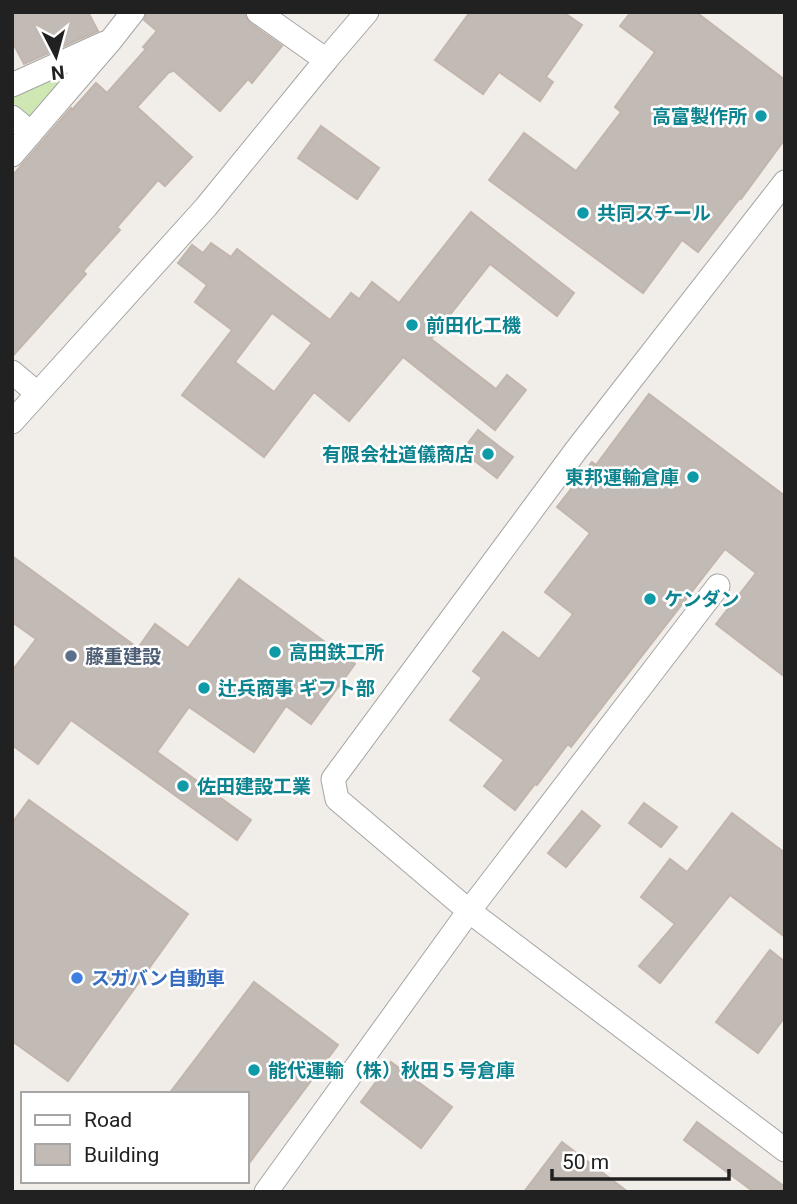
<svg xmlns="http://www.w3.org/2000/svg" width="797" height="1204" font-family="Roboto,'Noto Sans JP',sans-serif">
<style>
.grass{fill:#cee7b3}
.building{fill:#c2bab5;stroke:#c2b5ac;stroke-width:2;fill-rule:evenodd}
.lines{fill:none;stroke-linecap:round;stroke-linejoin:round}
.minor-casing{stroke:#a5a5a5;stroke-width:25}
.minor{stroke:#fff;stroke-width:23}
.culture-dot{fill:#0f9aa8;stroke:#fff;stroke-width:2.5}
.service-dot{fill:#5c6f8a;stroke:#fff;stroke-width:2.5}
.shop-dot{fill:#3f7fe0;stroke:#fff;stroke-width:2.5}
.labels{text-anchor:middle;stroke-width:5;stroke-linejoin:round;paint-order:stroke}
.culture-label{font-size:19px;font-weight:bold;fill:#0d838f;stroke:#fff;text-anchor:start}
.service-label{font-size:19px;font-weight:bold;fill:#4e5e75;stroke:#fff;text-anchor:start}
.shop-label{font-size:19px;font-weight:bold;fill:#366cbe;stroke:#fff;text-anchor:start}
</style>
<rect width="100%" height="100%" fill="#f1eee9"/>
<path class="grass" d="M 66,70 L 68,75 L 34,115 L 28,117 L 12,102 L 12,92 Z"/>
<g class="building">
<path d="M 12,12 L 88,12 L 98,31 L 24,64 L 12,41 Z"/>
<path d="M 147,12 L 243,12 L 250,23 L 282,46 L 252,83 L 248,79 L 220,111 L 173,70 L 171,72 L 170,71 L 137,107 L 192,157 L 165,186 L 158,180 L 117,227 L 120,230 L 83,271 L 86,274 L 12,357 L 12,176 L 71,108 L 72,110 L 96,83 L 107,93 L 146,49 L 143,47 L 157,31 L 144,20 Z"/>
<path d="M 470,12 L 563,12 L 582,25 L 546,77 L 553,82 L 540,101 L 499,72 L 483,94 L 435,60 Z"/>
<path d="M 631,12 L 696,12 L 785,80 L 785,139 L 741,199 L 740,198 L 698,252 L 682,240 L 643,293 L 489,180 L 524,133 L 576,171 L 621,112 L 615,107 L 655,52 L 620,26 Z"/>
<path d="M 321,126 L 379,168 L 357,199 L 298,158 Z"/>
<path d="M 471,212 L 574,293 L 557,316 L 490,264 L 431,339 L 496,389 L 507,375 L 526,390 L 495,430 L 403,357 L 349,421 L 314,392 L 264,457 L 182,395 L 232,330 L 195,302 L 207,285 L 178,263 L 192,245 L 203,253 L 211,243 L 231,257 L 237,249 L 330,320 L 351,293 L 359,299 L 372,282 L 399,303 ZM 272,313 L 312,343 L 274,392 L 235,362 Z"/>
<path d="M 649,394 L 785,496 L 785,677 L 716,624 L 756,573 L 725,549 L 571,747 L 568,744 L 537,785 L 535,784 L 515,810 L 484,786 L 504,760 L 450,720 L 482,678 L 473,671 L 503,632 L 539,659 L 573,614 L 545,592 L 590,533 L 557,507 L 592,462 L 596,465 Z"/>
<path d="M 478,430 L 513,457 L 497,478 L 462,451 Z"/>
<path d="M 12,556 L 138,648 L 155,624 L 188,648 L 239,579 L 355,664 L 311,724 L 286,706 L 254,752 L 189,707 L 157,752 L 251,820 L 237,840 L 71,720 L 38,764 L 12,745 L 12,671 L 36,639 L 12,622 Z"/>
<path d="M 29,800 L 188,914 L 68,1081 L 12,1041 L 12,823 Z"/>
<path d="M 644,803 L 677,827 L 661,847 L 629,823 Z"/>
<path d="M 582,811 L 600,826 L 566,867 L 548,853 Z"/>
<path d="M 732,813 L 785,853 L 785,937 L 730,895 L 660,983 L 639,966 L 675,924 L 641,897 L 670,859 L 687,872 Z"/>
<path d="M 770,950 L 785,962 L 785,1017 L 758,1053 L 716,1022 Z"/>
<path d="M 254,982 L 338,1045 L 247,1166 L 247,1094 L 169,1094 Z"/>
<path d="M 391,1062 L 452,1107 L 421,1148 L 361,1102 Z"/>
<path d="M 697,1122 L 785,1187 L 785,1192 L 754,1192 L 684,1140 Z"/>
<path d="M 562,1142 L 628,1192 L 524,1192 Z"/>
</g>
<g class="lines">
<defs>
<g id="minor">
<path d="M 258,12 L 326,60"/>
<path d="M 12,85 L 105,43"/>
<path d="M 12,117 L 31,133"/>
<path d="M 12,155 L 111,40 L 133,12"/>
<path d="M 785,182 L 577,449 L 333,779 L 337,799 L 469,911 L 785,1150"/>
<path d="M 12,372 L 37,393"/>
<path d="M 12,422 L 206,207 L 326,60 L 367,12"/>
<path d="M 266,1192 L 469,911 L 718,586"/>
</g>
</defs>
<use href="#minor" class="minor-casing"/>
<use href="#minor" class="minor"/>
</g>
<g class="culture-dot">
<circle cx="761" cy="116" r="7"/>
<circle cx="583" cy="213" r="7"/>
<circle cx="412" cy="325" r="7"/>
<circle cx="488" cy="454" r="7"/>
<circle cx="693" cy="477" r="7"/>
<circle cx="650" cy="599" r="7"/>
<circle cx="275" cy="652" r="7"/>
<circle cx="204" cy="688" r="7"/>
<circle cx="183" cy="786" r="7"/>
<circle cx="254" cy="1070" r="7"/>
</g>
<circle class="service-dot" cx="71" cy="656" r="7"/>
<circle class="shop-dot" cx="77" cy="978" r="7"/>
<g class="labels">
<g class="culture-label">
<text x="747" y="123" text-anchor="end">高富製作所</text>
<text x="597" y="220">共同スチール</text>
<text x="426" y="332">前田化工機</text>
<text x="474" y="461" text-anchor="end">有限会社道儀商店</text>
<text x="679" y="484" text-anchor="end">東邦運輸倉庫</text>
<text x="664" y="606">ケンダン</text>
<text x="289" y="659">高田鉄工所</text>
<text x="218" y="695">辻兵商事 ギフト部</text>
<text x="197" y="793">佐田建設工業</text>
<text x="268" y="1077">能代運輸（株）秋田５号倉庫</text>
</g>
<g class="service-label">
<text x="85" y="663">藤重建設</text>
</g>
<g class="shop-label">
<text x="91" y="985">スガバン自動車</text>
</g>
</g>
<rect width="797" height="1204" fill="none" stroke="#212121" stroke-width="28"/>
<rect x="21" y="1092" width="228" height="91" fill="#ffffff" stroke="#a6a6a6" stroke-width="2"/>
<rect x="35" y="1115" width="35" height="10" fill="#ffffff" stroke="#a6a6a6" stroke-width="2"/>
<text x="84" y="1127" font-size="21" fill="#212121">Road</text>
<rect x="35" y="1144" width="35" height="21" fill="#c2bab5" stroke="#a6a6a6" stroke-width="2"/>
<text x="84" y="1162" font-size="21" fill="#212121">Building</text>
<g transform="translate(56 56) rotate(174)" stroke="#ffffff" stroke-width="5" paint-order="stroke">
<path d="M0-5L12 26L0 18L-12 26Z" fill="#212121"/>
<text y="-10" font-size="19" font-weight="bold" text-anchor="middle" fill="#212121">N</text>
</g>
<path d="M552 1169v10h177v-10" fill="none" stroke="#212121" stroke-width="3.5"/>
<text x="562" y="1169" font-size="21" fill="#212121" stroke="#ffffff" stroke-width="5" paint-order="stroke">50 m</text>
</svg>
